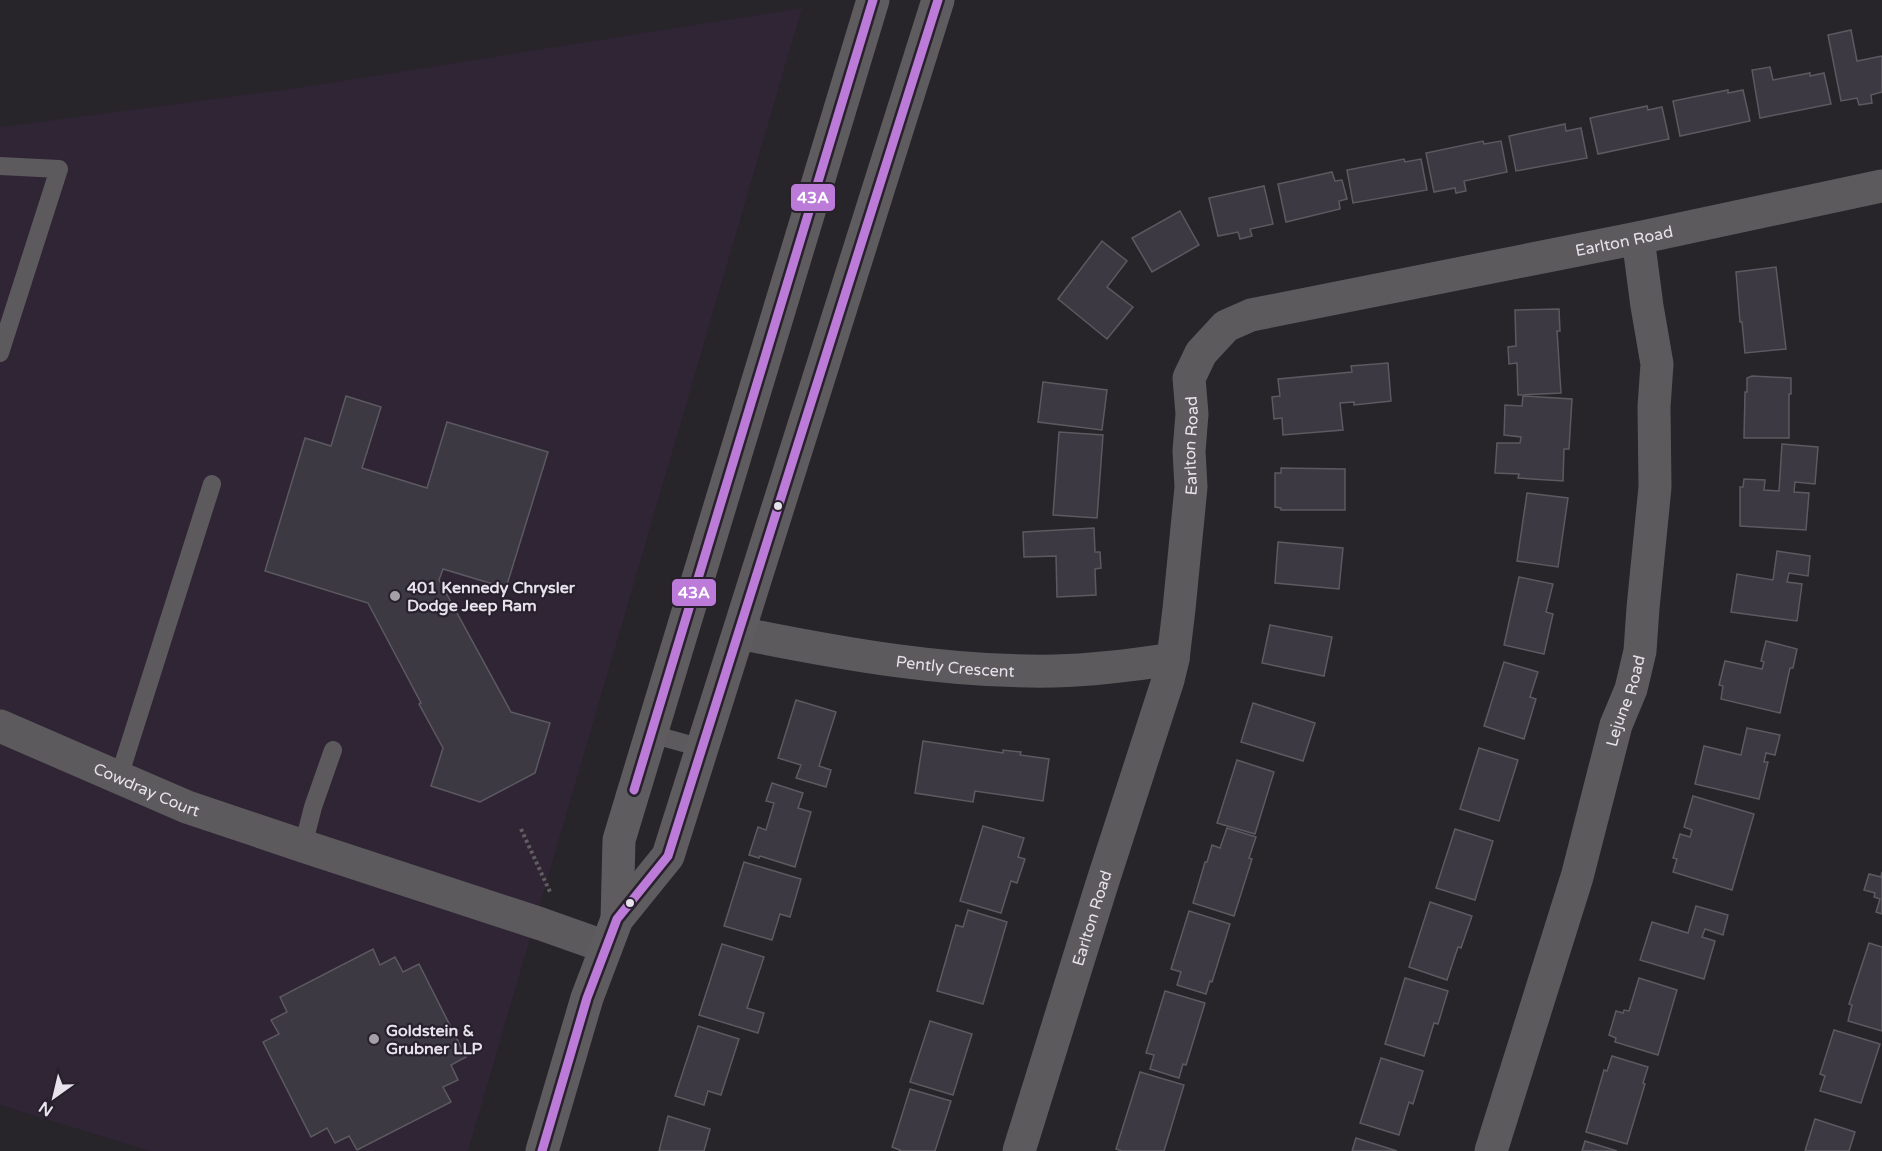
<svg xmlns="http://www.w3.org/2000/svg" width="1882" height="1151" font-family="'Varela Round',sans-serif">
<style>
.built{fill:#2f2535}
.building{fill:#3c3942;stroke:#5c5a60;stroke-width:1.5}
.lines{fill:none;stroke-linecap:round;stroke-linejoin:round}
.path{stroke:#605e61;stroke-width:4;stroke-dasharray:3 3;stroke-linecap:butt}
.service{stroke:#5d5a5d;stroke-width:18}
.minor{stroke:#5d5a5d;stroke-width:33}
.secondary{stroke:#5f5c60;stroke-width:33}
.bus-1-casing{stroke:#28212d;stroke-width:14}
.bus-1{stroke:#bd7bd9;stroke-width:9}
.bus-dot{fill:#e7e2eb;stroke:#28212d;stroke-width:2}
.poi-dot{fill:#a4a0a7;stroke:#28212d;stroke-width:2}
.labels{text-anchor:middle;stroke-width:4.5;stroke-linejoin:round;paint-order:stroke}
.street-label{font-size:16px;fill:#e7e2eb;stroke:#28212d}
.poi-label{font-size:16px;font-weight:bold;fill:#e7e2eb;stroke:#28212d;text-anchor:start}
.line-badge{stroke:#28212d;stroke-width:2}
.badge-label{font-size:16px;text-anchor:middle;font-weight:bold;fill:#fff}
</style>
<rect width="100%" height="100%" fill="#27242a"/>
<path class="built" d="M 802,8 L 468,1151 L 150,1151 L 0,1105 L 0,127 L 291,89 Z"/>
<g class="building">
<path d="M 1851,30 L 1857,61 L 1882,56 L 1882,92 L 1871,95 L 1872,103 L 1859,105 L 1857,98 L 1841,101 L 1828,35 Z"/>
<path d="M 1770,67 L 1773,80 L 1810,73 L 1810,76 L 1824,73 L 1831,104 L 1760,118 L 1752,70 Z"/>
<path d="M 1728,90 L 1728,93 L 1743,90 L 1750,121 L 1680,136 L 1673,101 Z"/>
<path d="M 1647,106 L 1648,110 L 1662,107 L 1669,139 L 1598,154 L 1590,118 Z"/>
<path d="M 1565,124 L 1566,131 L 1581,128 L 1587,158 L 1516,171 L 1509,136 Z"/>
<path d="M 1483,141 L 1484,144 L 1501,141 L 1507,172 L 1464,181 L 1466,191 L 1456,193 L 1455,188 L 1434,192 L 1426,153 Z"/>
<path d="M 1404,159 L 1405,162 L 1421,159 L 1427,190 L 1353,203 L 1347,170 Z"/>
<path d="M 1332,172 L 1335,181 L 1342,180 L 1347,199 L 1339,201 L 1340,209 L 1286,222 L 1278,184 Z"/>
<path d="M 1264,186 L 1273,224 L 1250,229 L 1252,236 L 1240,239 L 1238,232 L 1218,236 L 1209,198 Z"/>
<path d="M 1180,211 L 1199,245 L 1152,272 L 1132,238 Z"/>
<path d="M 1102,241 L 1127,261 L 1107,287 L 1133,307 L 1107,339 L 1058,299 Z"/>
<path d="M 1776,267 L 1786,349 L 1745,353 L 1742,322 L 1740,322 L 1736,272 Z"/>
<path d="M 1559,309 L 1560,331 L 1557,331 L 1561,393 L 1518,395 L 1517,363 L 1509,364 L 1508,347 L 1516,346 L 1515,310 Z"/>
<path d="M 1388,363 L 1391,401 L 1354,405 L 1354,402 L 1340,403 L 1343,430 L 1283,435 L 1282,418 L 1274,419 L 1272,397 L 1280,396 L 1278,379 L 1352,372 L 1351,366 Z"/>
<path d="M 1752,376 L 1791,378 L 1791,394 L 1789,394 L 1789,438 L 1744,438 L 1745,392 L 1747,392 L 1747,378 Z"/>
<path d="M 1043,382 L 1107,390 L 1102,430 L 1038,422 Z"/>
<path d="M 346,396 L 381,407 L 362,468 L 427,488 L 447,422 L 548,452 L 506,588 L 443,569 L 439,580 L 511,712 L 550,723 L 535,773 L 480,802 L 431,786 L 443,748 L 419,704 L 421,703 L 368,603 L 265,571 L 305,438 L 331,446 Z"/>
<path d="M 1523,396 L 1572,399 L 1569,449 L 1564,449 L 1563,481 L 1518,478 L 1519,474 L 1495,473 L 1497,443 L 1520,443 L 1521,437 L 1504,435 L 1505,405 L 1522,406 Z"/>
<path d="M 1059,432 L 1103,435 L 1097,518 L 1053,515 Z"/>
<path d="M 1782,444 L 1818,447 L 1815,484 L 1795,482 L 1794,492 L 1809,493 L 1806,530 L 1740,526 L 1740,487 L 1743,487 L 1744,479 L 1765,480 L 1764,490 L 1779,491 Z"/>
<path d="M 1281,468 L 1345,469 L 1345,510 L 1281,510 L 1281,508 L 1275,507 L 1275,473 L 1281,473 Z"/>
<path d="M 1527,493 L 1568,498 L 1558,567 L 1517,561 Z"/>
<path d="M 1094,528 L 1095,552 L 1100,552 L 1101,568 L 1095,569 L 1096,595 L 1057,597 L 1056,556 L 1024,557 L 1023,532 Z"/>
<path d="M 1278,542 L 1343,548 L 1339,589 L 1275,583 Z"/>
<path d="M 1777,551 L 1810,556 L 1808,576 L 1789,573 L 1787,582 L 1802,584 L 1797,621 L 1731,612 L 1737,574 L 1773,580 Z"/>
<path d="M 1519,577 L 1553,584 L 1546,612 L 1553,614 L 1544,654 L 1504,645 Z"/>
<path d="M 1270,625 L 1332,637 L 1324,676 L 1262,663 Z"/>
<path d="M 1766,641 L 1797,649 L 1793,668 L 1790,668 L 1780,713 L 1721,699 L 1723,686 L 1719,685 L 1725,661 L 1762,669 L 1764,662 L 1761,661 Z"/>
<path d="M 1504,662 L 1538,672 L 1530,697 L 1536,699 L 1524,739 L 1484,726 Z"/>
<path d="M 796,700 L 836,712 L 819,766 L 831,770 L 826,787 L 796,778 L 801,765 L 778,758 Z"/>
<path d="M 1253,703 L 1315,723 L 1303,761 L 1241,742 Z"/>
<path d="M 1747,728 L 1780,735 L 1775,755 L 1766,753 L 1764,762 L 1768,762 L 1759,799 L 1695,784 L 1704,746 L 1741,755 Z"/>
<path d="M 923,741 L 1003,753 L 1003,750 L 1021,752 L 1020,755 L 1049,759 L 1043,801 L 975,791 L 973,802 L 915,793 Z"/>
<path d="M 1479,748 L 1518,760 L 1499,821 L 1460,809 Z"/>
<path d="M 1237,760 L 1274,772 L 1255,834 L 1217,823 Z"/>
<path d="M 772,783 L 803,793 L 798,808 L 811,812 L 795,867 L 760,856 L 759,858 L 749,855 L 758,827 L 766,830 L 774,803 L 766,801 Z"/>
<path d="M 1693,796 L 1754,814 L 1732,890 L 1673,872 L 1677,859 L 1673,858 L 1680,834 L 1690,837 L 1692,830 L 1684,827 Z"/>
<path d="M 983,826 L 1024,838 L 1018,857 L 1025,859 L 1017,883 L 1011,881 L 1001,913 L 960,901 Z"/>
<path d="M 1227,828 L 1256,837 L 1249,858 L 1252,859 L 1234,916 L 1193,903 L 1205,862 L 1207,862 L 1212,845 L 1220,848 Z"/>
<path d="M 1455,829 L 1493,841 L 1475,900 L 1436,888 Z"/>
<path d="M 744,862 L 801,879 L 790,917 L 780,914 L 772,940 L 724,926 Z"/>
<path d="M 1882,872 L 1882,914 L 1876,912 L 1880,899 L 1874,897 L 1875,893 L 1864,890 L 1869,874 L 1881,877 Z"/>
<path d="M 1430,902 L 1472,916 L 1461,948 L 1458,947 L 1447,980 L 1409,967 Z"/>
<path d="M 1696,906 L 1728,915 L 1723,935 L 1705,929 L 1702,937 L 1715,941 L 1704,979 L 1640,960 L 1652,922 L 1688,933 Z"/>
<path d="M 968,910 L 1007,922 L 983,1004 L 937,991 L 956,925 L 963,927 Z"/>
<path d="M 1189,911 L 1230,924 L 1212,982 L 1210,981 L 1206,994 L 1177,985 L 1181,972 L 1171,969 Z"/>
<path d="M 1869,943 L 1882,947 L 1882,1031 L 1848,1021 L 1852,1005 L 1849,1004 Z"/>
<path d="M 722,944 L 764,957 L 747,1008 L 764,1013 L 758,1033 L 699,1015 Z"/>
<path d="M 373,949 L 380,965 L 395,957 L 403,972 L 419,964 L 466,1057 L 451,1065 L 458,1080 L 443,1087 L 451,1102 L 357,1150 L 349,1136 L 335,1143 L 327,1128 L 311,1137 L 263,1042 L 279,1034 L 271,1020 L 287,1012 L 280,997 Z"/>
<path d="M 1405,978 L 1448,991 L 1438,1024 L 1434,1023 L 1424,1056 L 1385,1044 Z"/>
<path d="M 1639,978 L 1677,990 L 1658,1055 L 1615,1042 L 1616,1038 L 1609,1035 L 1616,1011 L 1623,1013 L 1624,1010 L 1629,1011 Z"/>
<path d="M 1165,991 L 1205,1003 L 1186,1065 L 1183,1064 L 1179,1078 L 1150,1069 L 1154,1055 L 1146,1053 Z"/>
<path d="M 930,1021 L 972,1034 L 953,1095 L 910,1082 Z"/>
<path d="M 698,1026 L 739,1039 L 721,1095 L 708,1091 L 704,1105 L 675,1096 Z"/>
<path d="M 1834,1030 L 1880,1044 L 1861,1103 L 1820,1091 L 1825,1076 L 1820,1074 Z"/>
<path d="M 1612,1056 L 1648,1067 L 1643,1083 L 1645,1084 L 1627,1144 L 1586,1132 L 1604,1070 L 1607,1071 Z"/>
<path d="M 1381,1058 L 1423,1071 L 1413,1104 L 1409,1102 L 1399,1135 L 1360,1123 Z"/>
<path d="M 1140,1072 L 1184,1085 L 1164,1151 L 1122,1151 L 1116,1149 Z"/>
<path d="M 910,1089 L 951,1101 L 935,1151 L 899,1151 L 900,1150 L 892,1147 Z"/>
<path d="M 668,1116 L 710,1129 L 704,1151 L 659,1151 Z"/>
<path d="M 1815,1119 L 1855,1132 L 1849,1151 L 1805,1151 Z"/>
<path d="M 1356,1138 L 1397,1151 L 1352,1151 Z"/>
<path d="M 1585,1141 L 1617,1151 L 1582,1151 Z"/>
</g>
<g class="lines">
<path class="path" d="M 521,829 L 550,892"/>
<g class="service">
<path d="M 0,166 L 59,169 L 0,353"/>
<path d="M 651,734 L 702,748"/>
<path d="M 119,777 L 212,484"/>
<path d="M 303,846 L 313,807 L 333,750"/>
</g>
<g class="minor">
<path id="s1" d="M 739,633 C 843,654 949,673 1055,671 C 1095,670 1134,665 1173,659"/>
<path id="s2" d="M 0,726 L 187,807 L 303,846 L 541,924 L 606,947"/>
<path id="s3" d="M 1019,1151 L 1101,887 L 1168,680 L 1173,659 L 1179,609 L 1191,487 L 1189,451 L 1192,414 L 1189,378 L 1201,353 L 1226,326 L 1251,315 L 1638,238 L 1882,186"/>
<path id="s4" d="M 1491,1151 L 1577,877 L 1616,725 L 1631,689 L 1640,651 L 1643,608 L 1655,487 L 1654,407 L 1657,364 L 1647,306 L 1638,238"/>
</g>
<g class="secondary">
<path d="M 617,919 L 619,840 L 873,0"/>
<path d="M 542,1151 L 587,998 L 617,919 L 668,856 L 938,0"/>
</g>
<defs>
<g id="bus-1">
<path d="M 634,790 L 873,0"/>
<path d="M 542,1151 L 587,998 L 617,919 L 668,856 L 938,0"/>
</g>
</defs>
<use href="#bus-1" class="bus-1-casing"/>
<use href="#bus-1" class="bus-1"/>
</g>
<g class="bus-dot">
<circle cx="778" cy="506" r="5"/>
<circle cx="630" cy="903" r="5"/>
</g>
<g class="poi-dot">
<circle cx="395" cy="596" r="6"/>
<circle cx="374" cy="1039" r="6"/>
</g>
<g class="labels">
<g class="street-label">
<text dy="6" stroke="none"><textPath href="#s3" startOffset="1270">Earlton Road</textPath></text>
<text dy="6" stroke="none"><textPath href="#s3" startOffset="730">Earlton Road</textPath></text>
<text dy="6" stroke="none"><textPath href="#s1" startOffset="219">Pently Crescent</textPath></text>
<text dy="6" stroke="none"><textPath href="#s4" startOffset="470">Lejune Road</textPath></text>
<text dy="6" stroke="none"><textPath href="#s2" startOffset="160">Cowdray Court</textPath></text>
<text dy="6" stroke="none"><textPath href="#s3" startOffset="244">Earlton Road</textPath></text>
</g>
<g class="poi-label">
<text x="407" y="593">401 Kennedy Chrysler<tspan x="407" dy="18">Dodge Jeep Ram</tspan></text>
<text x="386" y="1036">Goldstein &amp;<tspan x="386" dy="18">Grubner LLP</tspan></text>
</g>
</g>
<g class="line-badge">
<rect x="790" y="183" width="46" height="29" rx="6" fill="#bd7bd9"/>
<rect x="671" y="578" width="46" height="29" rx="6" fill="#bd7bd9"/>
</g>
<g class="badge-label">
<text x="813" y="203">43A</text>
<text x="694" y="598">43A</text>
</g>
<g transform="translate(54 1097) rotate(214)" stroke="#28212d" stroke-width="4.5" paint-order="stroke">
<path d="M0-4.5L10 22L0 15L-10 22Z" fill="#e7e2eb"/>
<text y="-9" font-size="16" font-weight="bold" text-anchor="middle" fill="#e7e2eb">N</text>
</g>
</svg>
